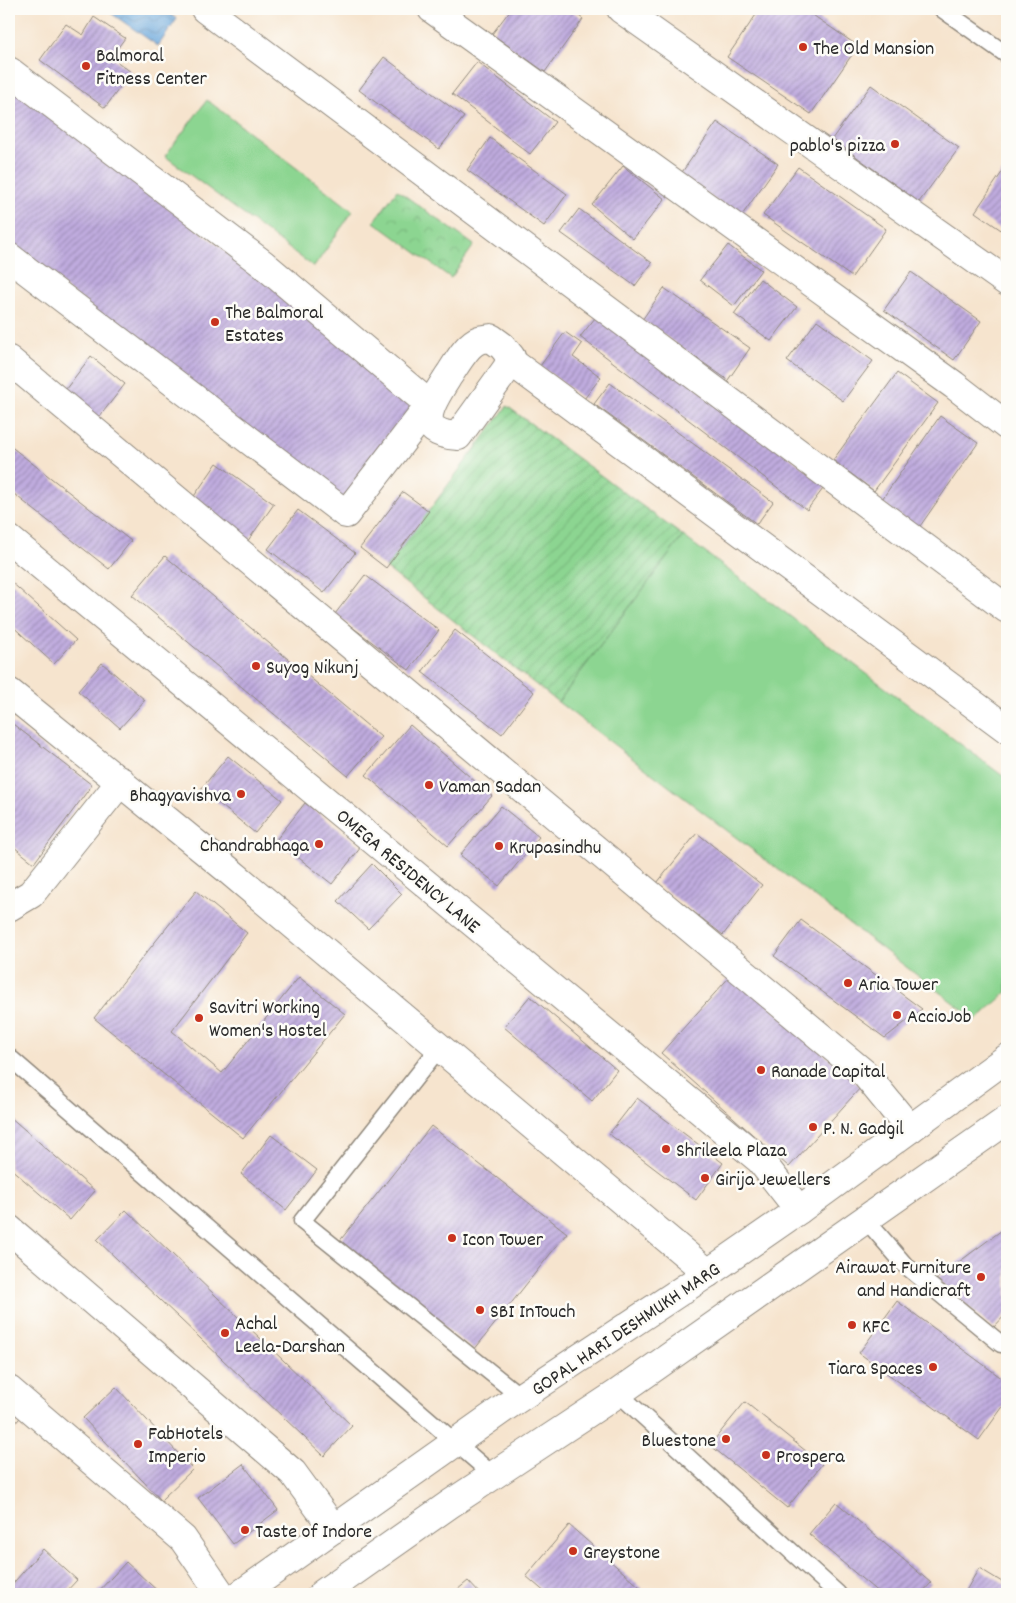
<svg xmlns="http://www.w3.org/2000/svg" width="1016" height="1603" font-family="Dekko,sans-serif">
<style>
.grass{fill:#8cd591;stroke:#5c805e}
.park{fill:url(#park-crowns);stroke:#5c805e}
.garden{fill:url(#garden-furrows);stroke:#5c805e}
.water{fill:url(#water-waves);stroke:#4b6984}
.building{fill:url(#building-hatch)}
.lines{fill:none;stroke-linecap:round;stroke-linejoin:round}
.lane-casing{stroke:#90887c;stroke-width:19}
.street-casing{stroke:#90887c;stroke-width:30}
.primary-casing{stroke:#90887c;stroke-width:30}
.lane{stroke:#fff;stroke-width:16}
.street{stroke:#fff;stroke-width:28}
.primary{stroke:#fff;stroke-width:28}
.poi-dot{fill:#c8321e;stroke:#fdfcf7;stroke-width:2}
.labels{text-anchor:middle;stroke-width:5;stroke-linejoin:round;paint-order:stroke}
.poi-label{font-size:20px;fill:#2b2b2b;stroke:#fdfcf7;text-anchor:start}
.street-label{font-size:20px;fill:#2b2b2b;stroke:#fdfcf7}
</style>
<defs>
<pattern id="park-crowns" width="20" height="18" patternUnits="userSpaceOnUse" patternTransform="scale(1.25)"><rect width="20" height="18" fill="#8cd591"/><path d="M2 6a3 3 0 1 1 6 0M12 15a3 3 0 1 1 6 0" fill="none" stroke="#79b77d"/></pattern>
<pattern id="garden-furrows" width="10" height="10" patternUnits="userSpaceOnUse" patternTransform="scale(1.25)"><rect width="10" height="10" fill="#8cd591"/><path d="M-1 1l2-2M0 10L10 0M9 11l2-2" fill="none" stroke="#79b77d"/></pattern>
<pattern id="water-waves" width="16" height="10" patternUnits="userSpaceOnUse" patternTransform="scale(1.25)"><rect width="16" height="10" fill="#6ba7dc"/><path d="M0 5q4-4 8 0t8 0" fill="none" stroke="#5888b3"/></pattern>
<pattern id="building-hatch" width="6" height="6" patternUnits="userSpaceOnUse" patternTransform="scale(1.25)"><rect width="6" height="6" fill="#c0acdf"/><path d="M-1 1l2-2M0 6l6-6M5 7l2-2" fill="none" stroke="#9c8cb5"/></pattern>
</defs>
<rect width="100%" height="100%" fill="#fdfcf7"/>
<filter id="ink" filterUnits="userSpaceOnUse"><feTurbulence type="fractalNoise" baseFrequency=".02" numOctaves="2"/><feDisplacementMap in="SourceGraphic" scale="10" xChannelSelector="R" yChannelSelector="G"/><feConvolveMatrix kernelMatrix="1 2 1 2 8 2 1 2 1" color-interpolation-filters="sRGB"/></filter>
<filter id="wash" filterUnits="userSpaceOnUse"><feTurbulence type="fractalNoise" baseFrequency=".0096" numOctaves="4" result="noise"/><feDisplacementMap in="SourceGraphic" scale="20" xChannelSelector="R" yChannelSelector="G"/><feGaussianBlur stdDeviation="1.12" result="paint"/><feColorMatrix in="noise" values="0 0 0 0 0 0 0 0 0 0 0 0 0 0 0 0 0 1.4 0 .05"/><feComposite in="paint" operator="in"/></filter>
<g filter="url(#wash)">
<rect width="100%" height="100%" fill="#f6e4ce"/>
<g class="grass">
<path d="M 207,100 L 353,211 L 314,267 L 165,156 Z"/>
<path d="M 683,536 L 1007,779 L 1007,992 L 976,1020 L 558,702 Z"/>
</g>
<path class="park" d="M 397,190 L 474,245 L 451,278 L 374,222 Z"/>
<path class="garden" d="M 507,406 L 683,536 L 558,702 L 386,568 Z"/>
<path class="water" d="M 105,9 L 162,9 L 177,19 L 158,46 Z"/>
<g id="blocks">
<g class="building">
<path d="M 511,9 L 569,9 L 583,19 L 545,72 L 492,34 Z"/>
<path d="M 760,9 L 804,9 L 858,46 L 811,114 L 727,57 Z"/>
<path d="M 94,17 L 125,38 L 111,57 L 131,72 L 105,108 L 40,60 L 66,24 L 83,35 Z"/>
<path d="M 384,57 L 464,117 L 439,149 L 359,90 Z"/>
<path d="M 477,62 L 555,122 L 530,154 L 452,94 Z"/>
<path d="M 9,85 L 420,400 L 341,502 L 9,244 Z"/>
<path d="M 871,85 L 959,148 L 919,202 L 832,139 Z"/>
<path d="M 717,122 L 778,164 L 740,218 L 680,175 Z"/>
<path d="M 490,138 L 567,194 L 544,226 L 467,170 Z"/>
<path d="M 1007,165 L 1007,234 L 975,212 Z"/>
<path d="M 623,166 L 665,199 L 633,239 L 592,205 Z"/>
<path d="M 798,167 L 886,229 L 852,277 L 763,215 Z"/>
<path d="M 579,209 L 652,263 L 635,286 L 561,233 Z"/>
<path d="M 728,245 L 761,270 L 734,306 L 700,280 Z"/>
<path d="M 911,272 L 981,321 L 954,360 L 884,310 Z"/>
<path d="M 760,279 L 797,307 L 771,341 L 734,314 Z"/>
<path d="M 664,288 L 750,348 L 728,380 L 642,320 Z"/>
<path d="M 599,313 L 826,485 L 807,510 L 580,337 Z"/>
<path d="M 817,320 L 873,361 L 843,401 L 787,361 Z"/>
<path d="M 565,332 L 582,344 L 573,357 L 601,377 L 584,399 L 540,366 Z"/>
<path d="M 91,356 L 125,384 L 96,421 L 62,394 Z"/>
<path d="M 897,373 L 938,403 L 874,491 L 833,460 Z"/>
<path d="M 610,383 L 773,502 L 757,524 L 594,404 Z"/>
<path d="M 940,416 L 978,443 L 918,529 L 880,502 Z"/>
<path d="M 9,445 L 131,541 L 109,569 L 9,490 Z"/>
<path d="M 217,463 L 274,504 L 247,542 L 190,502 Z"/>
<path d="M 403,492 L 429,511 L 386,568 L 360,548 Z"/>
<path d="M 298,510 L 355,553 L 324,593 L 268,549 Z"/>
<path d="M 165,556 L 381,737 L 348,776 L 132,595 Z"/>
<path d="M 365,575 L 439,630 L 409,670 L 335,614 Z"/>
<path d="M 9,580 L 76,640 L 54,664 L 9,623 Z"/>
<path d="M 455,630 L 534,692 L 502,734 L 422,672 Z"/>
<path d="M 102,663 L 145,700 L 120,728 L 78,691 Z"/>
<path d="M 9,721 L 92,785 L 34,863 L 9,843 Z"/>
<path d="M 410,725 L 492,796 L 448,846 L 366,775 Z"/>
<path d="M 228,756 L 282,800 L 255,833 L 201,789 Z"/>
<path d="M 305,803 L 361,847 L 332,884 L 276,840 Z"/>
<path d="M 501,806 L 539,837 L 499,886 L 460,855 Z"/>
<path d="M 697,833 L 762,885 L 723,935 L 657,883 Z"/>
<path d="M 372,864 L 402,894 L 368,929 L 338,901 Z"/>
<path d="M 196,891 L 247,933 L 172,1031 L 222,1073 L 299,977 L 345,1014 L 243,1138 L 94,1018 Z"/>
<path d="M 801,920 L 922,1009 L 885,1038 L 774,956 Z"/>
<path d="M 733,973 L 861,1087 L 789,1167 L 661,1053 Z"/>
<path d="M 530,996 L 617,1070 L 592,1101 L 504,1027 Z"/>
<path d="M 637,1098 L 723,1163 L 696,1200 L 609,1134 Z"/>
<path d="M 9,1116 L 95,1191 L 70,1220 L 9,1167 Z"/>
<path d="M 431,1126 L 567,1233 L 474,1350 L 338,1243 Z"/>
<path d="M 271,1135 L 317,1170 L 286,1210 L 241,1174 Z"/>
<path d="M 126,1210 L 352,1426 L 324,1456 L 97,1240 Z"/>
<path d="M 1002,1230 L 1007,1233 L 1007,1313 L 993,1328 L 936,1279 Z"/>
<path d="M 897,1301 L 1007,1382 L 1007,1401 L 979,1440 L 859,1353 Z"/>
<path d="M 116,1387 L 193,1469 L 161,1500 L 83,1418 Z"/>
<path d="M 9,1400 L 24,1413 L 9,1431 Z"/>
<path d="M 745,1402 L 822,1464 L 787,1508 L 710,1445 Z"/>
<path d="M 243,1464 L 278,1510 L 233,1544 L 198,1498 Z"/>
<path d="M 836,1502 L 931,1583 L 921,1594 L 880,1594 L 809,1534 Z"/>
<path d="M 569,1525 L 648,1594 L 547,1594 L 526,1576 Z"/>
<path d="M 43,1549 L 77,1580 L 64,1594 L 9,1594 L 9,1588 Z"/>
<path d="M 126,1562 L 161,1594 L 96,1594 Z"/>
<path d="M 979,1568 L 1007,1585 L 1007,1594 L 964,1594 Z"/>
<path d="M 468,1581 L 480,1594 L 452,1594 Z"/>
</g>
</g>
</g>
<g filter="url(#ink)">
<use href="#blocks" fill-opacity="0" stroke="#90887c" stroke-width="1"/>
<g class="lines">
<defs>
<g id="lane">
<path d="M 942,9 L 1007,55"/>
<path d="M 439,1048 L 302,1221 L 521,1397"/>
<path d="M 9,1057 L 493,1475"/>
<path d="M 866,1220 L 905,1265 L 1001,1344"/>
<path d="M 618,1393 L 838,1594"/>
</g>
<g id="street">
<path d="M 205,9 L 1007,609"/>
<path d="M 432,9 L 954,385 L 1007,426"/>
<path d="M 621,9 L 1007,282"/>
<path d="M 9,71 L 263,264 L 430,405 L 346,514 L 9,257"/>
<path d="M 491,338 L 502,346 L 511,357 L 507,368 L 458,436 C 409,433 433,400 449,375 C 456,365 467,344 479,340 C 482,339 487,339 491,338 Z"/>
<path d="M 9,360 L 865,1074 L 910,1129"/>
<path d="M 509,360 L 1007,729"/>
<path d="M 9,539 L 760,1160 L 799,1210"/>
<path d="M 9,692 L 227,869 L 708,1273"/>
<path d="M 9,907 L 31,894 L 121,781"/>
<path d="M 9,1229 L 293,1473 L 334,1529"/>
<path d="M 9,1390 L 183,1539 L 221,1594"/>
</g>
<g id="primary">
<path d="M 241,1594 L 507,1406 L 708,1273 L 799,1210 L 1007,1058"/>
<path d="M 322,1594 L 450,1504 L 618,1393 L 1007,1120"/>
</g>
</defs>
<use href="#lane" class="lane-casing"/>
<use href="#street" class="street-casing"/>
<use href="#primary" class="primary-casing"/>
<use href="#lane" class="lane"/>
<use href="#street" class="street"/>
<use href="#primary" class="primary"/>
</g>
</g>
<g class="poi-dot">
<circle cx="803" cy="47" r="5"/>
<circle cx="86" cy="66" r="5"/>
<circle cx="895" cy="144" r="5"/>
<circle cx="215" cy="322" r="5"/>
<circle cx="256" cy="666" r="5"/>
<circle cx="429" cy="785" r="5"/>
<circle cx="241" cy="794" r="5"/>
<circle cx="319" cy="844" r="5"/>
<circle cx="499" cy="846" r="5"/>
<circle cx="848" cy="983" r="5"/>
<circle cx="897" cy="1015" r="5"/>
<circle cx="199" cy="1018" r="5"/>
<circle cx="761" cy="1070" r="5"/>
<circle cx="813" cy="1127" r="5"/>
<circle cx="666" cy="1149" r="5"/>
<circle cx="705" cy="1178" r="5"/>
<circle cx="452" cy="1238" r="5"/>
<circle cx="981" cy="1277" r="5"/>
<circle cx="480" cy="1310" r="5"/>
<circle cx="852" cy="1325" r="5"/>
<circle cx="225" cy="1333" r="5"/>
<circle cx="933" cy="1367" r="5"/>
<circle cx="726" cy="1439" r="5"/>
<circle cx="138" cy="1444" r="5"/>
<circle cx="766" cy="1455" r="5"/>
<circle cx="245" cy="1530" r="5"/>
<circle cx="573" cy="1551" r="5"/>
</g>
<g class="labels">
<g class="poi-label">
<text x="813" y="54">The Old Mansion</text>
<text x="96" y="61">Balmoral<tspan x="96" dy="23">Fitness Center</tspan></text>
<text x="885" y="151" text-anchor="end">pablo's pizza</text>
<text x="225" y="318">The Balmoral<tspan x="225" dy="23">Estates</tspan></text>
<text x="266" y="673">Suyog Nikunj</text>
<text x="439" y="792">Vaman Sadan</text>
<text x="231" y="801" text-anchor="end">Bhagyavishva</text>
<text x="309" y="851" text-anchor="end">Chandrabhaga</text>
<text x="509" y="853">Krupasindhu</text>
<text x="858" y="990">Aria Tower</text>
<text x="209" y="1013">Savitri Working<tspan x="209" dy="23">Women's Hostel</tspan></text>
<text x="907" y="1022">AccioJob</text>
<text x="771" y="1077">Ranade Capital</text>
<text x="823" y="1134">P. N. Gadgil</text>
<text x="676" y="1156">Shrileela Plaza</text>
<text x="715" y="1185">Girija Jewellers</text>
<text x="462" y="1245">Icon Tower</text>
<text x="971" y="1273" text-anchor="end">Airawat Furniture<tspan x="971" dy="23">and Handicraft</tspan></text>
<text x="490" y="1317">SBI InTouch</text>
<text x="235" y="1329">Achal<tspan x="235" dy="23">Leela-Darshan</tspan></text>
<text x="862" y="1332">KFC</text>
<text x="923" y="1374" text-anchor="end">Tiara Spaces</text>
<text x="148" y="1439">FabHotels<tspan x="148" dy="23">Imperio</tspan></text>
<text x="716" y="1446" text-anchor="end">Bluestone</text>
<text x="776" y="1462">Prospera</text>
<text x="255" y="1537">Taste of Indore</text>
<text x="583" y="1558">Greystone</text>
</g>
<g class="street-label">
<text transform="translate(409 870) rotate(40)" y="7">OMEGA RESIDENCY LANE</text>
<text transform="translate(625 1328) rotate(-34)" y="7">GOPAL HARI DESHMUKH MARG</text>
</g>
</g>
<rect width="1016" height="1603" fill="none" stroke="#fdfcf7" stroke-width="30"/>
</svg>
